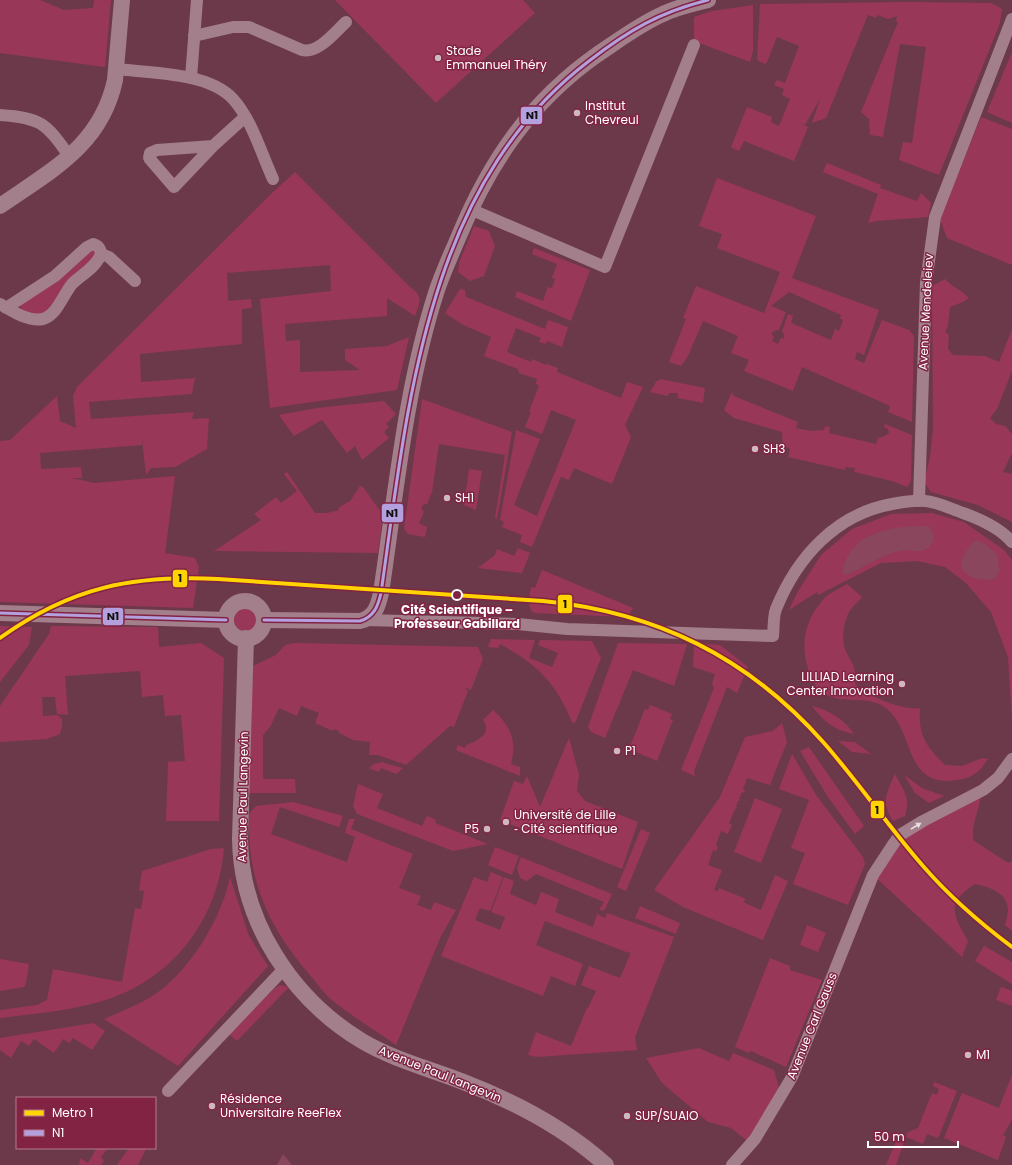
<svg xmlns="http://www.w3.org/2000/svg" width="1012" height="1165" font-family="Poppins,sans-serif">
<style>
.green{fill:#993759;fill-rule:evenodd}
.water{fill:#89465c}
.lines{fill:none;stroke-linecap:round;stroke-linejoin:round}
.minor{stroke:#a27f8b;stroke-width:12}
.tertiary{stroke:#a27f8b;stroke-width:16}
.bus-1-casing{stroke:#822343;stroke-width:6}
.bus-1{stroke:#b4a0de;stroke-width:3}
.metro-1-casing{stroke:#822343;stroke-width:7}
.metro-1{stroke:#ffd400;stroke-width:4}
.oneway{fill:#e8dfe2}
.poi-dot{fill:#ccbac0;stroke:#822343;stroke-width:1.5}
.stop-dot{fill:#822343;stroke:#fff;stroke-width:2}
.labels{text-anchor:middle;stroke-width:3;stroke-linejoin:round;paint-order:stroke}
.poi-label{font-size:12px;fill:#fff;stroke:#822343;text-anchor:start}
.street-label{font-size:12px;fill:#fff;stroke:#822343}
.stop-label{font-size:12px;font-weight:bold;fill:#fff;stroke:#822343}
.line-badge{stroke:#822343;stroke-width:1.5}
.pale-badge-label{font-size:11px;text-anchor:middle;font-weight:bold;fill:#111}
</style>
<rect width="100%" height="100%" fill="#6c394a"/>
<g class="green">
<path d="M 0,0 L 40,0 L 64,10 L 93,8 L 94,0 L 111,0 L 105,67 L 0,53 Z"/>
<path d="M 335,0 L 523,0 L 535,13 L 436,103 Z"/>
<path d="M 907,2 L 991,3 L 1002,9 L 1000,23 L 939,175 L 899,160 L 903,142 L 912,143 L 926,47 L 900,44 L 883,137 L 870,135 L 869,119 L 861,112 L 898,22 L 896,21 L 897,16 L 888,19 L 877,15 L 876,18 L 868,15 L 826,118 L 812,123 L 820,99 L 805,125 L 799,123 L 808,127 L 794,161 L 744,141 L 739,151 L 731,147 L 747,107 L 772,117 L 771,122 L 779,126 L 790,99 L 782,95 L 784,89 L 774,85 L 777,80 L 785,83 L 799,46 L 777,37 L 767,62 L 765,64 L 757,60 L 760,4 Z"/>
<path d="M 753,5 L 753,51 L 750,62 L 694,41 L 694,17 L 712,11 Z"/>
<path d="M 1012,52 L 1012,123 L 987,112 Z"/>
<path d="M 981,117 L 1012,129 L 1012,265 L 947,238 L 940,219 Z"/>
<path d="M 827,163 L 881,185 L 880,188 L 917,201 L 921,193 L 931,203 L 928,217 L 876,221 L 868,223 L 878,194 L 823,172 Z"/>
<path d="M 295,172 L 410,287 C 424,297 420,302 415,316 L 387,298 L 387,316 L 285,324 L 286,341 L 300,340 L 300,372 L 360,370 L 345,360 L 345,349 L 387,346 L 409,337 L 397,390 L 270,408 L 260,299 L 331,291 L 330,265 L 227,273 L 228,301 L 251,299 L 252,308 L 242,309 L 242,344 L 140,354 L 141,382 L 195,378 L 192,394 L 89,402 L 91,419 L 194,412 L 192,419 L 209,418 L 207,449 L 175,467 L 151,468 L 146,475 L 142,439 L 142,445 L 40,453 L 41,469 L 81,467 L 82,478 L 72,478 L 94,483 L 175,476 L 165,553 L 195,558 L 199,567 L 193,608 L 0,602 L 0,441 L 10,440 L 57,396 L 60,421 L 76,428 L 73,396 L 77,387 L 271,194 Z"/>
<path d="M 717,178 L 816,216 L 792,278 L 879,310 L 864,355 L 857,352 L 855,359 L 864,363 L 882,320 L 909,330 L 914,336 L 912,422 L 888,412 L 890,406 L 802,367 L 793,391 L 744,371 L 749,360 L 731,353 L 738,336 L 703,321 L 688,356 L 681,366 L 669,362 L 686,319 L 683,318 L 696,286 L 764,313 L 780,272 L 717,248 L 722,234 L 699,226 ZM 789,292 L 841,315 L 840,318 L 843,320 L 839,331 L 835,329 L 831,340 L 791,323 L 793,316 L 788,314 L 782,331 L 784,335 L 784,339 L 781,338 L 778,344 L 772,341 L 774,336 L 771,334 L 774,331 L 779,330 L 786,312 L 771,306 Z"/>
<path d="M 474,226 L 489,231 L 495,246 L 484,276 L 470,281 L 458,272 L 459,263 Z"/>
<path d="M 534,248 L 590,270 L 571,321 L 515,297 L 517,291 L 543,301 L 548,287 L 552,288 L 555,279 L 552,278 L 557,264 L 532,254 Z"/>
<path d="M 93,249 L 96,254 L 42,316 L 21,311 L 20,303 Z"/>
<path d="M 945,279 C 952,287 962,290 969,298 L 963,302 L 950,307 L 948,326 L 945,332 L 949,335 L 948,349 L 953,355 L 985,356 L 999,362 L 1012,329 L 1012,371 L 997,409 L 990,418 L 996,424 L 1005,426 L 1012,434 L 1012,453 L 1003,472 L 1012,474 L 1012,522 L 978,505 L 931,492 L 924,482 L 930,457 L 933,430 L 932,286 Z"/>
<path d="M 460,289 L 465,290 L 466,297 L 545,329 L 548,320 L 568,327 L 562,347 L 547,341 L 546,344 L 539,342 L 541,338 L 516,328 L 507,352 L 531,362 L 532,359 L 546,365 L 547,364 L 558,368 L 557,372 L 621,398 L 627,382 L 643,387 L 625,425 L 631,437 L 612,484 L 574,468 L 569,480 L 561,477 L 532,547 L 520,542 L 522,535 L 502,527 L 504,522 L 500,520 L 516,430 L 540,439 L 514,505 L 537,516 L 576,420 L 551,410 L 542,434 L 525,427 L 531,412 L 529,411 L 539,386 L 536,384 L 537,379 L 519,373 L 518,369 L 484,356 L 491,337 L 463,325 L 445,313 Z"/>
<path d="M 660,379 L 705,388 L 703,403 L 678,398 L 678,393 L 669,393 L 668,396 L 650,392 L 656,382 Z"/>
<path d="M 732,392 L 734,396 L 798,422 L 796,428 L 811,431 L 824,430 L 825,426 L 830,427 L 829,433 L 876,444 L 878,438 L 885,436 L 889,433 L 888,429 L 884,427 L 885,424 L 912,435 L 911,481 L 907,487 L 892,481 L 854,472 L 855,468 L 845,467 L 845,470 L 788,457 L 790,449 L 783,445 L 782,432 L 734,418 L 724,410 Z"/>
<path d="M 422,399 L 512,432 L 497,519 L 495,518 L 505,455 L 439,444 L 432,492 L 427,504 L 424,504 L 421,507 L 424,512 L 419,523 L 427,527 L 425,537 L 408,534 L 404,529 Z"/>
<path d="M 384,401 L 396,414 L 386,424 L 389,427 L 384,432 L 389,438 L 362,460 L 355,446 L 347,453 L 322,420 L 294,436 L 279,415 L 317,408 Z"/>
<path d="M 469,469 L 482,471 L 476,510 L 464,505 Z"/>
<path d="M 287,472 L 315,513 L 327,513 L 339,510 L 338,508 L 350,501 L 360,486 L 363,487 L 383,515 L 378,553 L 214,551 L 261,520 L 254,514 L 276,497 L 281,503 L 297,491 L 284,474 Z"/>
<path d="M 932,513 L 964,522 L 1004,550 L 1012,560 L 1012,721 L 1008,657 L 991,612 L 965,582 L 945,567 L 917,561 L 881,563 L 818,595 L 817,592 L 789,610 L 797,593 L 821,555 L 852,529 L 891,514 Z"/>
<path d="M 518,548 L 530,553 L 522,573 L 478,568 L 495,555 L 497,549 L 514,556 Z"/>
<path d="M 542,570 L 633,608 L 628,617 L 534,613 C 526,607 530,595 531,587 L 535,588 Z"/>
<path d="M 847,584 L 862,597 C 858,602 852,607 849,612 C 844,621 841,638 845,649 C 852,666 856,662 855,684 C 868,696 902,711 920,708 C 918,736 926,746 945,765 L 962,766 L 982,758 L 988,759 C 980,772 972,778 957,780 C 904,789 915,732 887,709 C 869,694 846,705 827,695 C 818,691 812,681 809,672 C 800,646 804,622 822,601 C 827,594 839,589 847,584 Z"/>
<circle cx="246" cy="619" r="12"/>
<path d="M 0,626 L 32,627 L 29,645 L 0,682 Z"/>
<path d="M 51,626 L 158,627 L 159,647 L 201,643 L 224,658 L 219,821 L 166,821 L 168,762 L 185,761 L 181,715 L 165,716 L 163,695 L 142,697 L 140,671 L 65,676 L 68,715 L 57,714 L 55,697 L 42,697 L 43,716 L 57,715 L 62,719 L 62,727 L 60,734 L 47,739 L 0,742 L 0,706 L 49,634 Z"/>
<path d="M 491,639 L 535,640 L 529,658 L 552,667 L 558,653 L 538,645 L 540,640 L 592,641 L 601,658 L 575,723 L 572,722 C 556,683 537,664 500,644 L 498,648 L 488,647 Z"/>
<path d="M 295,643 L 478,647 L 483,659 L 471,690 L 464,687 L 468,691 L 454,727 L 450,726 L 406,765 L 378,755 L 369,755 L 370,742 L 353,740 L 339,733 L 339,731 L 334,729 L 333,731 L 315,723 L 319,713 L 301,706 L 297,716 L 279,708 L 270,727 L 263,735 L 263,779 L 295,779 L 296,793 L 247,793 L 253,666 L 276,655 L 285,645 Z"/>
<path d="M 618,643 L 687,644 L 674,686 L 633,670 L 605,738 L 591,732 L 588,727 Z"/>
<path d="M 694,643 L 720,645 L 748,667 L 737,693 L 727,687 L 694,771 L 695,776 L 681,770 L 714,688 L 712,684 L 715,674 L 693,667 Z"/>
<path d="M 650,705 L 672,714 L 670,719 L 673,720 L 657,761 L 629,749 L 645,709 L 648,710 Z"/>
<path d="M 812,706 C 829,710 845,720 854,734 C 835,731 823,721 812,706 Z"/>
<path d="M 493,710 C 511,726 517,741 511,764 L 520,767 L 520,776 L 456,750 L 458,745 L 465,748 L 466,745 C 477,742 493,733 483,720 Z"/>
<path d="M 782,723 L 787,742 L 770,785 L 747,778 L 743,789 L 745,790 L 744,793 L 742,792 L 739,799 L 741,800 L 738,801 L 736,807 L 738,808 L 735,809 L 729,823 L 732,825 L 728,834 L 721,831 L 716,845 L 718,847 L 716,851 L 713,850 L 708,865 L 722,870 L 714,890 L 718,891 L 719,888 L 746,899 L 743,902 L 761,910 L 775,875 L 788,881 L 763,940 L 683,907 L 654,890 L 720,797 L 745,737 L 773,731 Z"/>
<path d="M 569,738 L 579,774 L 577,791 L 585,801 L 638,822 L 622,869 L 500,820 L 514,781 L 523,784 L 527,776 L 540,807 Z"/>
<path d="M 838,741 L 855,742 L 871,754 L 852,752 Z"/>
<path d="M 809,747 L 864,826 L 855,834 L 828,797 L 800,751 Z"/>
<path d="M 792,754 L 816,795 L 863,857 L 865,864 L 848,905 L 793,884 L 805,853 L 791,848 L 809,800 L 779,789 Z"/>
<path d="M 384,762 L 384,763 L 403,768 L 396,774 L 381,768 L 379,772 L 369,768 L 374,764 Z"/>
<path d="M 895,774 C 903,790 911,797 905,816 L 893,821 C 881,802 886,794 895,774 Z"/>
<path d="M 904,775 L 922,788 L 944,796 L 929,803 L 915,793 Z"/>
<path d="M 358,784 L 383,794 L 377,808 L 422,826 L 427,816 L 436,820 L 435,823 L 488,844 L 453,851 L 357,814 L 353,806 Z"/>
<path d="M 983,790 L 973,828 L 973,840 L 1005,861 L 1010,863 L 1012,861 L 1012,931 L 1005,925 C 1006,921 1008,914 1008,909 C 1007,892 989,887 975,884 C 945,903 953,914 968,941 L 962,957 L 873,875 L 894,843 Z"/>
<path d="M 755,798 L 782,809 L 761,863 L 734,852 Z"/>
<path d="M 293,802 L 343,816 L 339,827 L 280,807 L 271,834 L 347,862 L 355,837 L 345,833 L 349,819 L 355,819 L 351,829 L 413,854 L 399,888 L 421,896 L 417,905 L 431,910 L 434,902 L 456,910 L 441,936 L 396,1045 C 375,1030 353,1017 333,1001 C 324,994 317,983 309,974 C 267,925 247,879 249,814 L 256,806 Z"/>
<path d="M 641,829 L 650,833 L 626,891 L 617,887 Z"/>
<path d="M 495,847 L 519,856 L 512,875 L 488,865 Z"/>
<path d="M 224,848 C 218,921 171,982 99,1002 C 67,1011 33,1014 0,1018 L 0,1010 L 37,1005 L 47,1000 L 53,969 L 122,982 L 135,908 L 141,909 L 144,891 L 139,890 L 142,871 L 211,849 Z"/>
<path d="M 521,857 L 612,894 L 604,911 L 599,910 L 604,902 L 536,874 L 527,881 L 520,878 L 517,868 Z"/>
<path d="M 491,872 L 503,877 L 490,911 L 480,908 L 475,920 L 500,930 L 505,917 L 491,912 L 504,877 L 514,881 L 510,894 L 536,905 L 541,892 L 559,899 L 555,912 L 593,927 L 597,914 L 605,918 L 607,913 L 674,937 L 635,1037 L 637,1050 L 537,1057 L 528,1055 L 536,1032 L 571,1046 L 587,1008 L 588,1008 L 596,991 L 581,985 L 589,966 L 620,978 L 631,952 L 629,953 L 545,921 L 536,945 L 583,964 L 575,986 L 551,976 L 543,996 L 441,956 L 474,877 L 487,882 Z"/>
<path d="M 230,877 L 249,936 L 268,966 L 178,1066 L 104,1019 C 120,1012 138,1005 154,995 C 189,972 222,918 230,877 Z"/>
<path d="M 640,906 L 680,923 L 676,934 L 635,918 Z"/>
<path d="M 807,925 L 826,933 L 818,952 L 800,945 Z"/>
<path d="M 984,946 L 1012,962 L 1012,984 L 975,961 Z"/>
<path d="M 770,958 L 790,966 L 790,970 L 822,980 L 786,1067 L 751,1051 L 749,1053 L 735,1047 Z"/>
<path d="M 0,959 L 29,964 L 26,983 L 24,987 L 0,991 Z"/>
<path d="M 280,985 L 289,987 L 237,1041 L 229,1034 L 275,988 Z"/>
<path d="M 1001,987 L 1012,991 L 1012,1006 L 996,1000 Z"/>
<path d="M 93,1023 L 105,1031 L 92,1050 L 73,1038 L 69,1043 L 63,1039 L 54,1053 L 34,1039 L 29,1046 L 21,1041 L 11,1058 L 0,1050 L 0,1038 Z"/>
<path d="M 699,1048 L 729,1061 L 733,1053 L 774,1070 L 781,1095 L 751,1144 L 731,1128 L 708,1122 L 662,1083 L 646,1058 Z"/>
<path d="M 1012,1075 L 1012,1120 L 1003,1135 L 1006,1137 L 998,1160 L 944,1138 L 962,1093 L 999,1108 Z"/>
<path d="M 934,1082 L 957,1091 L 939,1136 L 937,1138 L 927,1134 L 923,1144 L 906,1137 L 908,1132 L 918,1128 L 932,1093 L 937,1095 L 939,1089 L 933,1086 Z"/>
<path d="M 897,1139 L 904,1142 L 896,1165 L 886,1165 Z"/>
<path d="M 97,1148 L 108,1148 L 101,1157 L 104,1161 L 101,1165 L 79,1165 L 80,1158 L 88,1163 Z"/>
<path d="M 129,1148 L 146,1149 L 138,1165 L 117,1165 Z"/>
</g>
<g class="water">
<path d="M 919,526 L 929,526 C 933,533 936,539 930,546 C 922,555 911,549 900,551 C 885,554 863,567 849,574 L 845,575 L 842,572 C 850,534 886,527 919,526 Z"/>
<path d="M 975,541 L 981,541 L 997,554 L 999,571 L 995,579 C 963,583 949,565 975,541 Z"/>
<path d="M 283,1154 L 292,1165 L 277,1165 Z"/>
</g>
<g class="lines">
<g class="minor">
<path d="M 194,36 L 233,27 L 249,27 L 302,50 C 318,54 334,33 346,22"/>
<path d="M 116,69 C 150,73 208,72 233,99 C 252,120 261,153 273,179"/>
<path d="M 191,78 L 197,0"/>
<path d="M 0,115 C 43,118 46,124 70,157"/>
<path d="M 213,146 L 157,150 L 150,153 L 149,158 L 174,187 L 213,146 L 245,117"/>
<path d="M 470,209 L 605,267 L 694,45"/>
<path d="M 101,254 L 109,257 L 135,281"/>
<path d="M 0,304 C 12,311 28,322 43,319 C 57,315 63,295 72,284 C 80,276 96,267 100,256 C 102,250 99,246 93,244 L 87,247 L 55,276 L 6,308"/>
<path d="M 919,501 L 926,283 L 935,217 L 1012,19"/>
<path d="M 365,620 L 518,624 L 567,629 L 773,636 C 774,627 773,617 776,609 C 797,557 836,514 892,504 C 903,502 914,500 925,501 C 938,502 951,509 963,513 C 980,519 1000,528 1012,542"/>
<path d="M 168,1091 L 284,969"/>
<path d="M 732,1165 L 755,1139 L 792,1077 L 873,875 L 894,843 L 900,835 L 923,821 L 983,790 L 998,778 L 1012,759"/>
</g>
<g class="tertiary">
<path d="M 0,206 C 50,171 101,146 115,80 L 122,0"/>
<circle cx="245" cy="620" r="19"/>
<path d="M 0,613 L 226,620"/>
<path d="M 264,620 L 360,621 C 374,618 378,607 381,593 C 396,493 405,390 436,293 C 442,274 451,255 459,236 C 490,161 531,101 598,54 C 619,40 640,24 663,14 C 677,7 693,4 708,0"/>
<path d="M 246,638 L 240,839 C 241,921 292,999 362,1041 C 394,1060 431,1069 466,1083 C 515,1102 566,1129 606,1165"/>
</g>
<defs>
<g id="bus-1">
<path d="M 0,613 L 226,620"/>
<path d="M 264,620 L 360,621 C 374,617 378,606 381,593 C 408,405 425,186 589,61 C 629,30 660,12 708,0"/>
</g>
</defs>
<use href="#bus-1" class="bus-1-casing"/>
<use href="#bus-1" class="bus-1"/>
<defs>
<path id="metro-1" d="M 0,638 C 71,587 132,575 218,579 L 543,601 C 656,612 748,657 824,743 C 859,783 888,826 923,866 C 949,896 980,923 1012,947"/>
</defs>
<use href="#metro-1" class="metro-1-casing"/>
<use href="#metro-1" class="metro-1"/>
</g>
<defs><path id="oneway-solid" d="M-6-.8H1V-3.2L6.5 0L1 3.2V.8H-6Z"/></defs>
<use class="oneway" href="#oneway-solid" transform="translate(916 826) rotate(-31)"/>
<g class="poi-dot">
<circle cx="438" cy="58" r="4"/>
<circle cx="577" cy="113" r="4"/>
<circle cx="755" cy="449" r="4"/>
<circle cx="447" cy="498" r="4"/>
<circle cx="902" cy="684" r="4"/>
<circle cx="617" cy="751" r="4"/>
<circle cx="506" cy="822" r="4"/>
<circle cx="487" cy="829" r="4"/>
<circle cx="968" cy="1055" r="4"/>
<circle cx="212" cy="1106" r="4"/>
<circle cx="627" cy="1116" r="4"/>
</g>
<circle class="stop-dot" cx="457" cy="595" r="5"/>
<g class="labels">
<g class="poi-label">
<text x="446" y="55">Stade<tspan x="446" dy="14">Emmanuel Théry</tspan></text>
<text x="585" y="110">Institut<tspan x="585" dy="14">Chevreul</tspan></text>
<text x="763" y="453">SH3</text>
<text x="455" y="502">SH1</text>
<text x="894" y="681" text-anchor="end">LILLIAD Learning<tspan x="894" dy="14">Center Innovation</tspan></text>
<text x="625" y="755">P1</text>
<text x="514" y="819">Université de Lille<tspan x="514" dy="14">‐ Cité scientifique</tspan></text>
<text x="479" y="833" text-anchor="end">P5</text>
<text x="976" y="1059">M1</text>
<text x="220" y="1103">Résidence<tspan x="220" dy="14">Universitaire ReeFlex</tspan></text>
<text x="635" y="1120">SUP/SUAIO</text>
</g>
<g class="street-label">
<text transform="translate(926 312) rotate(-87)" y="4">Avenue Mendeleiev</text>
<text transform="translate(243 797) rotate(-89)" y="4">Avenue Paul Langevin</text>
<text transform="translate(812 1026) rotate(-68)" y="4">Avenue Carl Gauss</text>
<text transform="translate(440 1074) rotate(22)" y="4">Avenue Paul Langevin</text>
</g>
<g class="stop-label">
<text x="457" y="614">Cité Scientifique –<tspan x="457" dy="14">Professeur Gabillard</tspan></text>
</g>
</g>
<g class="line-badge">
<rect x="520" y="106" width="23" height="19" rx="4" fill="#b4a0de"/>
<rect x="381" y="503" width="23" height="20" rx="4" fill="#b4a0de"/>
<rect x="172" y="569" width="16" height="19" rx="4" fill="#ffd400"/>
<rect x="557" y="594" width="16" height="20" rx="4" fill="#ffd400"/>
<rect x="102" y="607" width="22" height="19" rx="4" fill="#b4a0de"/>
<rect x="870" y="800" width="15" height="19" rx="4" fill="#ffd400"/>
</g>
<g class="pale-badge-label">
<text x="532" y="119">N1</text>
<text x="392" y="517">N1</text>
<text x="180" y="582">1</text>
<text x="565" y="608">1</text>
<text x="113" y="620">N1</text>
<text x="877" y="814">1</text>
</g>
<rect x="16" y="1097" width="140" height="52" fill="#822343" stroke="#b47b8e"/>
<rect x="24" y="1110" width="20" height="6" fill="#ffd400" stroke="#b47b8e"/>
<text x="52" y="1117" font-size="12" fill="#ffffff">Metro 1</text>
<rect x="24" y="1130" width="20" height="6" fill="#b4a0de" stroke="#b47b8e"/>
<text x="52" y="1137" font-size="12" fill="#ffffff">N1</text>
<path d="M868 1141v6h90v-6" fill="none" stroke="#ffffff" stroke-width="2"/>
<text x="874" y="1141" font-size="12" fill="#ffffff" stroke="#822343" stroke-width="3" paint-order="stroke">50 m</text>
</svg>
